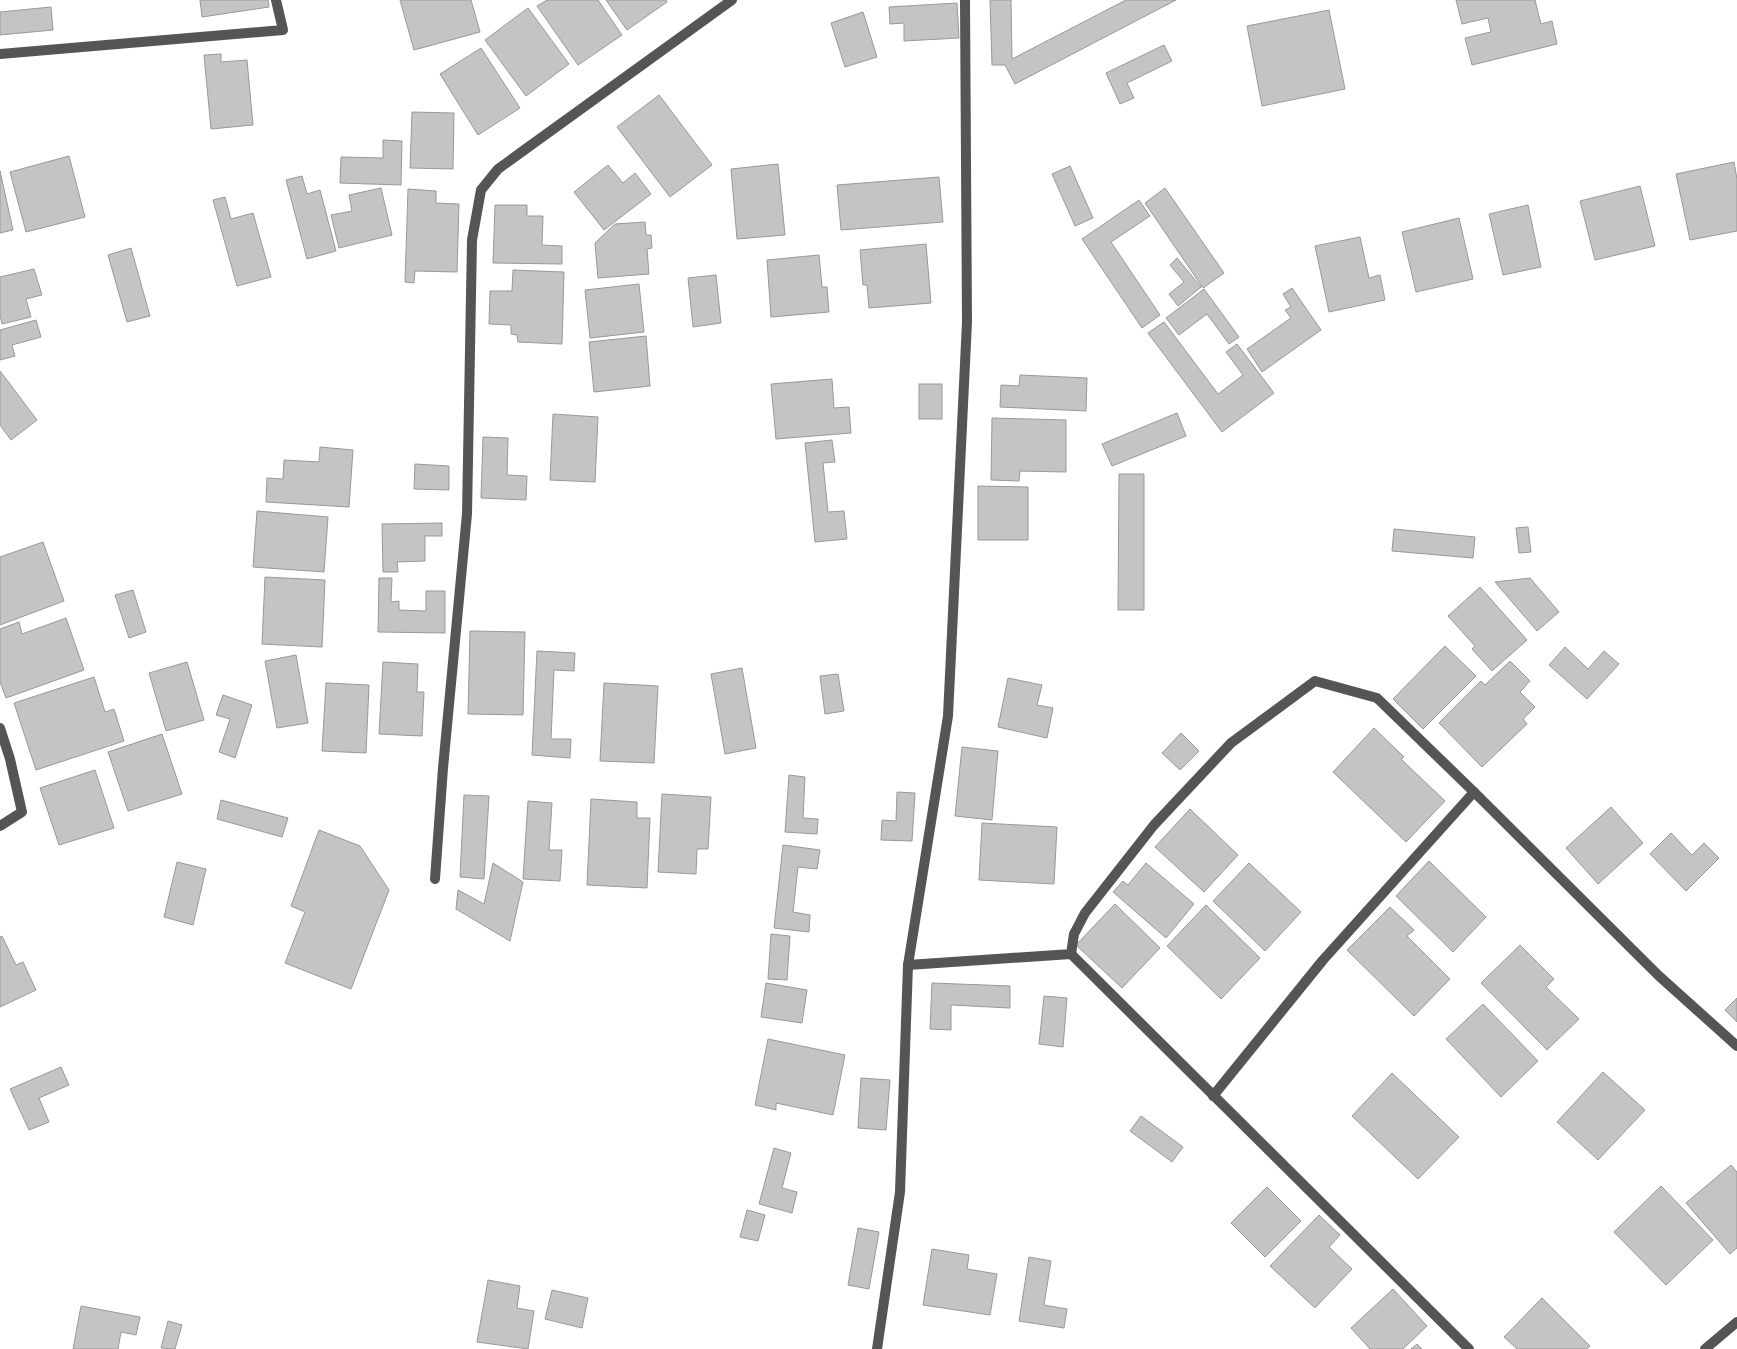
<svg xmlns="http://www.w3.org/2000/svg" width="1737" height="1349" font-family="Helvetica,sans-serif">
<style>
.building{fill:#c4c4c4;stroke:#999}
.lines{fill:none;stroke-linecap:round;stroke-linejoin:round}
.minor{stroke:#555;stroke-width:10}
</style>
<rect width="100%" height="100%" fill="#fff"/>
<g class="building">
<path d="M 200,0 L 268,0 L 269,7 L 202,17 Z"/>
<path d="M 400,0 L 471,0 L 480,32 L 414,50 Z"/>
<path d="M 547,0 L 598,0 L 622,35 L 578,65 L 537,6 Z"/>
<path d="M 606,0 L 666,0 L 667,2 L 627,30 Z"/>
<path d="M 990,0 L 1011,0 L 1012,59 L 1126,0 L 1176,0 L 1015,84 L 1005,65 L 992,65 Z"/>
<path d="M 1456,0 L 1535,0 L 1541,24 L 1552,21 L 1557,44 L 1472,65 L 1465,38 L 1491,32 L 1488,18 L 1462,24 Z"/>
<path d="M 957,3 L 959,38 L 904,41 L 904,23 L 890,24 L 889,7 Z"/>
<path d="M 51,7 L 53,30 L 0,35 L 0,12 Z"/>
<path d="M 528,8 L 569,64 L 526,96 L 485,40 Z"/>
<path d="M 1329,10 L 1345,89 L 1262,106 L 1247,26 Z"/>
<path d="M 863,12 L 877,57 L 845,67 L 831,23 Z"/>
<path d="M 1164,45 L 1172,61 L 1127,83 L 1134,98 L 1120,104 L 1106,73 Z"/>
<path d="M 481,48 L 520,108 L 478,135 L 440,74 Z"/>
<path d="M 221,54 L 221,62 L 247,60 L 253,125 L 211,129 L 204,55 Z"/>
<path d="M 659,95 L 712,165 L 670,197 L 617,127 Z"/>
<path d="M 412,112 L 454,113 L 453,169 L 410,168 Z"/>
<path d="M 383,140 L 402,141 L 401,185 L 340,183 L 341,157 L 383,158 Z"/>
<path d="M 69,156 L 85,217 L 26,232 L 10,172 Z"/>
<path d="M 1734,162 L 1737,179 L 1737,231 L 1690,240 L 1676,174 Z"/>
<path d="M 778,164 L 785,235 L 737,239 L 731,169 Z"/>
<path d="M 608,165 L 623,183 L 635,173 L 651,194 L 604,230 L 574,192 Z"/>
<path d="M 1070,166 L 1093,218 L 1075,226 L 1052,174 Z"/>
<path d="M 0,171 L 13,230 L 0,233 Z"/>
<path d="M 302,176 L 307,194 L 320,190 L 336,251 L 307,259 L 286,180 Z"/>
<path d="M 939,177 L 943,222 L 841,230 L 837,185 Z"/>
<path d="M 1640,186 L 1655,246 L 1595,260 L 1580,201 Z"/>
<path d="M 381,188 L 392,235 L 339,248 L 331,215 L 352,211 L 349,195 Z"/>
<path d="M 1165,188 L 1224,273 L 1203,288 L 1145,203 Z"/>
<path d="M 408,189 L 436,191 L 436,203 L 459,204 L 457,272 L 415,271 L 414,283 L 405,282 Z"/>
<path d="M 225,197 L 231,219 L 253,213 L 271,277 L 237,286 L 213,200 Z"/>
<path d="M 1139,200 L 1150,216 L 1111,242 L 1160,315 L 1142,328 L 1082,239 Z"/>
<path d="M 495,205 L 527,205 L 527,216 L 543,216 L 542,245 L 562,246 L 562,264 L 493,263 Z"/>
<path d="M 1528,205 L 1541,267 L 1503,275 L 1489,214 Z"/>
<path d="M 1459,218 L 1473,279 L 1416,292 L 1402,232 Z"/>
<path d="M 645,222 L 646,235 L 651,235 L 652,248 L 647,249 L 649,274 L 598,278 L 595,243 L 615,224 Z"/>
<path d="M 1360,237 L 1369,278 L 1380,275 L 1385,300 L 1329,312 L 1315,246 Z"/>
<path d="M 926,244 L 931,303 L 869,308 L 867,285 L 863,285 L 860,250 Z"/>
<path d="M 131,248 L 150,316 L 127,322 L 108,255 Z"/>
<path d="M 819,255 L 822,287 L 827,287 L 829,312 L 771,317 L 767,260 Z"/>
<path d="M 1177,258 L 1201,287 L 1178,306 L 1169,294 L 1184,282 L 1170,265 Z"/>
<path d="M 34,269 L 42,295 L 26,299 L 31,317 L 2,324 L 0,315 L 0,277 Z"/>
<path d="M 513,270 L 564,272 L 562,344 L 518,342 L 517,335 L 511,334 L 511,325 L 489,324 L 490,291 L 512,291 Z"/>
<path d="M 716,275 L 721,323 L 693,327 L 688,278 Z"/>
<path d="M 639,284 L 644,332 L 590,338 L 585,290 Z"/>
<path d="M 1292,288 L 1321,330 L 1262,372 L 1247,349 L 1291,318 L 1285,310 L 1291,307 L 1283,294 Z"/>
<path d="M 1204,289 L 1239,337 L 1229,344 L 1207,314 L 1179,335 L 1166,318 Z"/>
<path d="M 36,320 L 41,337 L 12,345 L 15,356 L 0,360 L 0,330 Z"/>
<path d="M 1164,322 L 1218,394 L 1243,375 L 1226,352 L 1237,344 L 1274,393 L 1222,432 L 1148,333 Z"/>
<path d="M 646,336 L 650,386 L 594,392 L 589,342 Z"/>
<path d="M 0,371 L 37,420 L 11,440 L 0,425 Z"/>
<path d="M 1020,375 L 1087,378 L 1086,411 L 1000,407 L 1001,385 L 1019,386 Z"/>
<path d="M 832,379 L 834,408 L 849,407 L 851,433 L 776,439 L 771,384 Z"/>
<rect x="919" y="384" width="23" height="35"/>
<path d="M 1177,413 L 1186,436 L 1112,466 L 1102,444 Z"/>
<path d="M 553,414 L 598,417 L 595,482 L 550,480 Z"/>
<path d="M 992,418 L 1066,420 L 1066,472 L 1020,471 L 1019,481 L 991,480 Z"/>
<path d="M 483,437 L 508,438 L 507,475 L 527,476 L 526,500 L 481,498 Z"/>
<path d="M 832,440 L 835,462 L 823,463 L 828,512 L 844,511 L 847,539 L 815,542 L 805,443 Z"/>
<path d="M 320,447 L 353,450 L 349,507 L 266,502 L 267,478 L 283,479 L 284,460 L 319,462 Z"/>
<path d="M 415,464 L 449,466 L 449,490 L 414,489 Z"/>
<path d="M 1119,474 L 1144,474 L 1144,610 L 1118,610 Z"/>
<path d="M 978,486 L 1028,487 L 1028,540 L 978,540 Z"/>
<path d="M 257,511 L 328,517 L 324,572 L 253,567 Z"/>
<path d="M 442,523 L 442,536 L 425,536 L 425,561 L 397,562 L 398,572 L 383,572 L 382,524 Z"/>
<path d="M 1528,527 L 1531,552 L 1519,553 L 1516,528 Z"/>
<path d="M 1394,529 L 1475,537 L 1473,558 L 1392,551 Z"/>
<path d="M 43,542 L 64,601 L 0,625 L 0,557 Z"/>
<path d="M 265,577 L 325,580 L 322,647 L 262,644 Z"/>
<path d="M 379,578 L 392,578 L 391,602 L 399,601 L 399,610 L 426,611 L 426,591 L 445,591 L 445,633 L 378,632 Z"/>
<path d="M 1530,578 L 1559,612 L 1537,631 L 1495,582 Z"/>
<path d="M 1480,587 L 1527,640 L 1492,671 L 1472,649 L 1475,646 L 1448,616 Z"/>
<path d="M 133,590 L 146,632 L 129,638 L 115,595 Z"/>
<path d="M 66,618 L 84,670 L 6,698 L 0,682 L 0,629 L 19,622 L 22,634 Z"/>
<path d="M 470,631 L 525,632 L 523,715 L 468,714 Z"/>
<path d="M 1445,646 L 1476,676 L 1423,729 L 1393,699 Z"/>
<path d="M 1565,647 L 1588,669 L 1604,651 L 1619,664 L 1587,699 L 1549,665 Z"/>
<path d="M 537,651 L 575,653 L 574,671 L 554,670 L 551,739 L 571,739 L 570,758 L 532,755 Z"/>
<path d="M 296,655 L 308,723 L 277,728 L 265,661 Z"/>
<path d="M 1510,661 L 1530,681 L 1520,692 L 1535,707 L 1523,719 L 1527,724 L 1482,767 L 1439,723 L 1481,681 L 1485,685 Z"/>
<path d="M 187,662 L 204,720 L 166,731 L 149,673 Z"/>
<path d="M 383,662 L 418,664 L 417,692 L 424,692 L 422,736 L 379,734 Z"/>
<path d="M 742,668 L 756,748 L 725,754 L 711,674 Z"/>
<path d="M 838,674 L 844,711 L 825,714 L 820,676 Z"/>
<path d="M 94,677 L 105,712 L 114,709 L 124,741 L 36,770 L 14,703 Z"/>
<path d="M 1008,678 L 1042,685 L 1037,705 L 1053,708 L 1047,738 L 998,727 Z"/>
<path d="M 326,683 L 369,685 L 366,753 L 322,751 Z"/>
<path d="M 604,683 L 658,686 L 654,763 L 600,761 Z"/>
<path d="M 223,695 L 252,705 L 235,758 L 219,752 L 230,719 L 216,715 Z"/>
<path d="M 1374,728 L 1404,757 L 1401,759 L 1445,801 L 1406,842 L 1333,772 Z"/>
<path d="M 1181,733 L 1199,751 L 1180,770 L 1162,753 Z"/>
<path d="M 162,734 L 182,794 L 128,811 L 108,752 Z"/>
<path d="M 962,747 L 998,751 L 992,820 L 955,816 Z"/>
<path d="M 95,770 L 114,828 L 59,845 L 40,788 Z"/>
<path d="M 789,775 L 805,777 L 803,818 L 818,819 L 817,834 L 785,832 Z"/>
<path d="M 897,792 L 915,793 L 912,841 L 881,840 L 882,820 L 896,821 Z"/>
<path d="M 662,794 L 711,797 L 708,849 L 697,849 L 696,874 L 658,872 Z"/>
<path d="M 464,795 L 489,796 L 484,879 L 460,877 Z"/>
<path d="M 591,799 L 637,802 L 637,818 L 650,818 L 647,888 L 587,885 Z"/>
<path d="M 221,800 L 288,818 L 282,837 L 217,819 Z"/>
<path d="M 528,801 L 552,803 L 549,850 L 562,850 L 560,881 L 523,879 Z"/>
<path d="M 1611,807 L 1643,843 L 1598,884 L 1566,848 Z"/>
<path d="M 1190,809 L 1238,855 L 1204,892 L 1155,847 Z"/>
<path d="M 982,823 L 1057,827 L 1054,884 L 979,880 Z"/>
<path d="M 319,830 L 360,846 L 389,890 L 351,989 L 285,963 L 305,912 L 291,906 Z"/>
<path d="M 1671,833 L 1692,855 L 1704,843 L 1719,858 L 1686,891 L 1650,854 Z"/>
<path d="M 783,845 L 820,850 L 817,869 L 798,867 L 793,912 L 810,915 L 809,932 L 774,928 Z"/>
<path d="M 1429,861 L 1486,917 L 1453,952 L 1396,896 Z"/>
<path d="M 177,862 L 206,869 L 193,925 L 164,917 Z"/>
<path d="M 493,863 L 523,882 L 510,941 L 456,909 L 458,890 L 484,904 Z"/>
<path d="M 1146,863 L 1194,904 L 1166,938 L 1113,892 L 1123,881 L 1128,885 Z"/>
<path d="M 1249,863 L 1301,912 L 1265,951 L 1213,901 Z"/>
<path d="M 1115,904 L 1160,948 L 1122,988 L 1076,945 Z"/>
<path d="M 1206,905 L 1260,958 L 1221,999 L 1167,946 Z"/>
<path d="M 1390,907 L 1414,930 L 1407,936 L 1450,979 L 1414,1016 L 1347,950 Z"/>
<path d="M 771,934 L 790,936 L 787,980 L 768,979 Z"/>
<path d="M 2,936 L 16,965 L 23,962 L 36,990 L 0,1007 L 0,937 Z"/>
<path d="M 1520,945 L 1554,979 L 1546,987 L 1579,1019 L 1547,1050 L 1481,983 Z"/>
<path d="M 766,983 L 807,990 L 802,1023 L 761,1017 Z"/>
<path d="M 932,983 L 1010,986 L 1010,1008 L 951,1005 L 951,1030 L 930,1029 Z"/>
<path d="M 1044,996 L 1067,998 L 1063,1047 L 1039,1044 Z"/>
<path d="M 1737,998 L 1737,1022 L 1725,1010 Z"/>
<path d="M 1483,1004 L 1538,1061 L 1501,1097 L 1446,1039 Z"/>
<path d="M 768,1039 L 845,1055 L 833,1115 L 776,1103 L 776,1110 L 755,1105 Z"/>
<path d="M 61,1067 L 69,1085 L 39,1098 L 49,1122 L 29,1130 L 10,1089 Z"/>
<path d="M 1603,1072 L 1645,1110 L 1598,1160 L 1557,1122 Z"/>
<path d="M 1392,1073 L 1459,1137 L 1418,1179 L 1352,1116 Z"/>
<path d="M 861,1078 L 890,1080 L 886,1130 L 858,1128 Z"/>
<path d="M 1141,1116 L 1183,1147 L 1172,1162 L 1130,1131 Z"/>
<path d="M 774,1148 L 791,1153 L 782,1188 L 797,1192 L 792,1213 L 759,1204 Z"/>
<path d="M 1731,1165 L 1737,1172 L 1737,1248 L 1730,1254 L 1686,1203 Z"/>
<path d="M 1661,1186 L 1713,1240 L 1666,1285 L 1614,1232 Z"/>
<path d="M 1267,1187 L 1301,1221 L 1265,1257 L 1231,1223 Z"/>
<path d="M 747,1210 L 765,1215 L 758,1241 L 740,1237 Z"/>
<path d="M 1319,1215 L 1340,1235 L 1329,1247 L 1352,1269 L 1315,1308 L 1270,1266 Z"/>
<path d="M 858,1228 L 879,1232 L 869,1289 L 848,1285 Z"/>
<path d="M 932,1249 L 969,1255 L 967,1269 L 997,1274 L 990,1315 L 923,1305 Z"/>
<path d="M 1029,1257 L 1051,1261 L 1044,1305 L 1067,1309 L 1064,1328 L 1019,1321 Z"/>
<path d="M 488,1280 L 520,1286 L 517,1308 L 534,1311 L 528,1349 L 477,1342 Z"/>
<path d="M 1393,1289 L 1427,1326 L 1403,1349 L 1370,1349 L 1351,1328 Z"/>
<path d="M 552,1290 L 588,1298 L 582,1328 L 545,1319 Z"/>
<path d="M 1542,1298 L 1590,1346 L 1587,1349 L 1517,1349 L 1504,1337 Z"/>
<path d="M 81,1306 L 140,1317 L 136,1335 L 121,1332 L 118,1349 L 73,1349 Z"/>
<path d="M 168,1321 L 182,1325 L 175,1349 L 161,1348 Z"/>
<path d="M 1417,1344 L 1422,1349 L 1411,1349 Z"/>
</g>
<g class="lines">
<g class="minor">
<path d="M 0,54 L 283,30 L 276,0"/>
<path d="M 0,728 L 10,759 L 22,812 L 0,826"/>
<path d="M 435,879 L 443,768 L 467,514 L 472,240 L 481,190 L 498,169 L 732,0"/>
<path d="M 1071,954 L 1469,1349"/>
<path d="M 908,965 L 1071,954 L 1074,934 L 1085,913 L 1154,825 L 1231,743 L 1315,681 L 1377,698 L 1474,792 L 1659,976 L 1737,1046"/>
<path d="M 1213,1096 L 1323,960 L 1474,792"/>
<path d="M 877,1349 L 900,1192 L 908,965 L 948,716 L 967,322 L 965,0"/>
<path d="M 1705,1349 L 1737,1322"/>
</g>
</g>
</svg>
